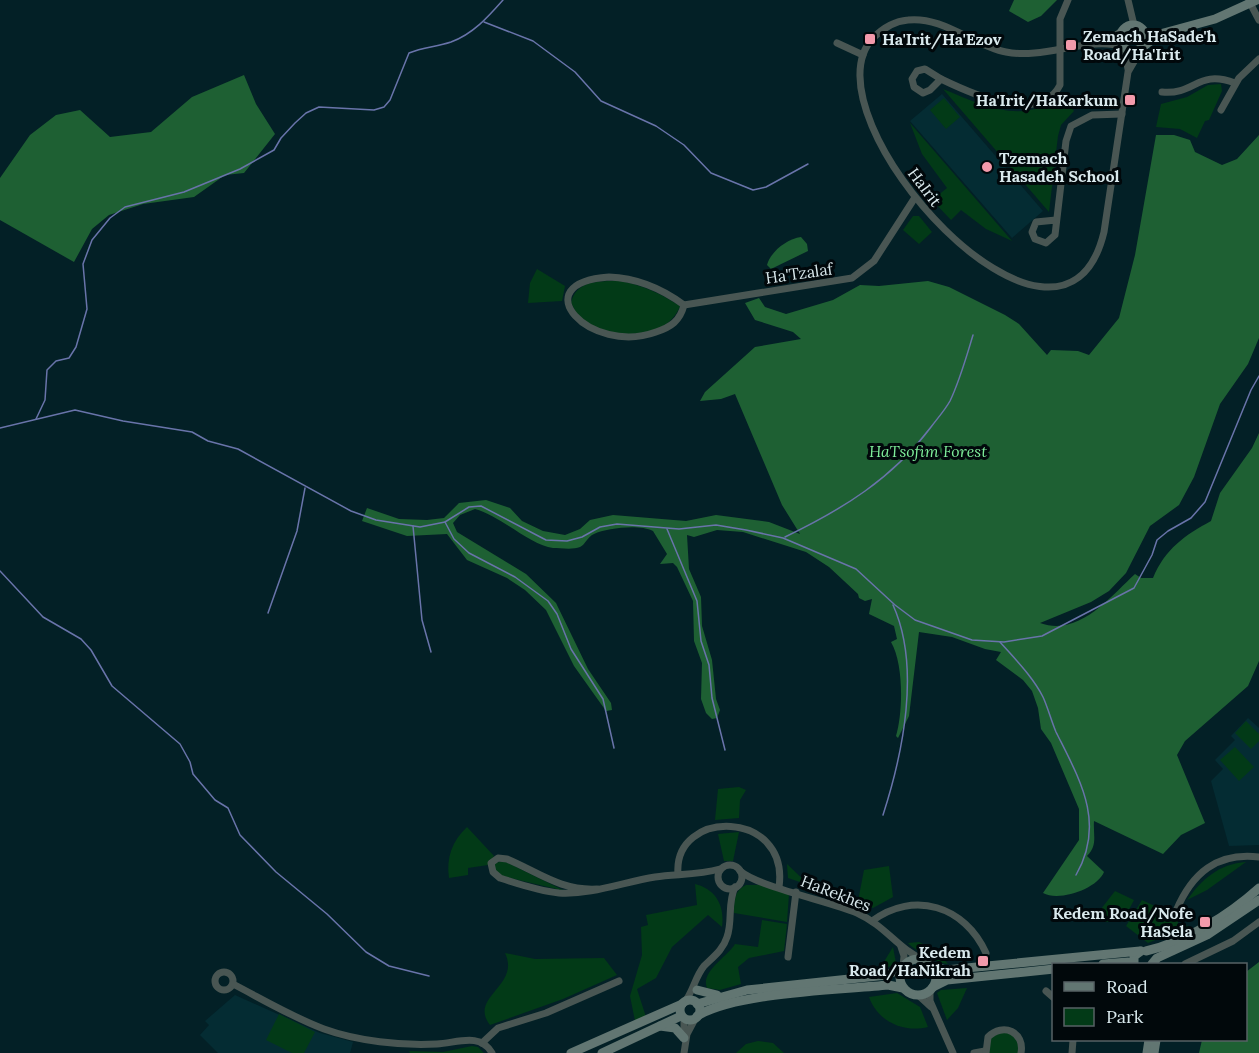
<svg xmlns="http://www.w3.org/2000/svg" width="1259" height="1053" font-family="Lora,serif">
<style>
.built{fill:#042c33}
.green{fill:#023a17}
.forest{fill:#1e6033}
.lines{fill:none;stroke-linecap:round;stroke-linejoin:round}
.stream{stroke:#6974aa;stroke-width:1.5}
.street{stroke:#495653;stroke-width:7}
.secondary{stroke:#627672;stroke-width:9}
.poi-dot{fill:#f39aab;stroke:#01080b;stroke-width:2}
.labels{text-anchor:middle;stroke-width:6;stroke-linejoin:round;paint-order:stroke}
.poi-label{font-size:16px;font-weight:bold;fill:#d9e9ed;stroke:#01080b;text-anchor:start}
.street-label{font-size:16px;fill:#d9e9ed;stroke:#01080b}
.park-label{font-size:16px;font-style:italic;fill:#7eed9a;stroke:#01080b}
</style>
<rect width="100%" height="100%" fill="#032026"/>
<g class="built">
<path d="M 942,94 L 1043,211 L 1012,238 L 910,121 Z"/>
<path d="M 1248,718 L 1259,728 L 1259,845 L 1229,846 L 1211,781 L 1223,769 L 1215,760 L 1235,740 L 1231,736 Z"/>
<path d="M 235,995 L 320,1033 L 353,1042 L 350,1053 L 218,1053 L 200,1035 L 209,1025 L 205,1021 Z"/>
</g>
<g class="green">
<path d="M 1221,84 L 1222,91 L 1209,120 L 1205,121 L 1197,138 L 1180,129 L 1156,127 L 1161,104 L 1187,97 L 1208,85 Z"/>
<path d="M 943,89 C 982,105 1023,126 1061,96 L 1074,111 L 1061,125 L 1058,136 L 1049,212 Z"/>
<path d="M 944,98 L 960,117 L 946,129 L 930,110 Z"/>
<path d="M 910,123 L 1012,241 L 986,229 L 961,210 L 951,220 L 932,200 L 947,188 L 922,154 Z"/>
<path d="M 913,216 L 919,216 L 932,232 L 919,244 L 903,230 Z"/>
<path d="M 537,269 L 565,286 L 562,301 L 528,303 L 530,283 Z"/>
<path d="M 620,281 C 643,285 661,294 680,306 C 667,342 607,340 581,318 C 577,315 574,308 571,303 C 576,280 600,281 620,281 Z"/>
<path d="M 1246,721 L 1259,734 L 1259,741 L 1251,749 L 1235,733 Z"/>
<path d="M 1235,747 L 1254,767 L 1239,781 L 1220,760 Z"/>
<path d="M 739,787 L 746,790 L 740,800 L 739,818 L 715,820 L 718,789 Z"/>
<path d="M 467,827 L 494,856 L 488,865 L 468,868 L 468,875 L 449,878 C 446,858 452,841 467,827 Z"/>
<path d="M 739,832 L 733,861 L 724,861 L 718,834 Z"/>
<path d="M 504,861 L 565,891 L 502,876 L 495,872 L 495,863 Z"/>
<path d="M 1246,862 L 1207,890 L 1187,900 C 1202,879 1219,864 1246,862 Z"/>
<path d="M 787,864 L 809,885 L 788,878 Z"/>
<path d="M 889,866 L 893,897 L 873,908 L 858,901 L 864,870 Z"/>
<path d="M 695,884 C 716,889 725,906 722,927 L 708,915 L 672,947 L 656,978 L 637,989 L 646,1017 L 635,1021 L 630,996 L 642,955 L 641,927 L 648,925 L 646,915 L 697,905 Z"/>
<path d="M 746,885 L 762,885 L 789,894 L 787,922 L 734,913 C 734,901 734,891 746,885 Z"/>
<path d="M 1115,891 L 1134,900 L 1123,921 L 1106,922 L 1094,918 Z"/>
<path d="M 1142,900 L 1178,917 L 1178,924 L 1189,926 L 1148,943 L 1126,926 Z"/>
<path d="M 762,920 L 787,924 L 784,951 L 749,958 L 738,967 L 741,984 L 720,990 L 707,988 C 700,972 727,957 735,944 L 758,947 Z"/>
<path d="M 919,942 L 937,951 L 948,964 C 939,964 914,950 908,943 Z"/>
<path d="M 893,947 L 896,963 L 883,970 L 885,960 Z"/>
<path d="M 505,953 L 535,959 L 604,958 L 617,975 L 563,999 L 490,1025 C 468,997 521,986 505,953 Z"/>
<path d="M 967,988 L 958,1008 L 947,1020 L 937,993 L 941,990 Z"/>
<path d="M 897,993 L 920,1007 L 928,1027 C 904,1033 878,1022 869,997 Z"/>
<path d="M 279,1014 L 315,1032 L 304,1053 L 292,1053 L 266,1040 Z"/>
<path d="M 1009,1032 L 1018,1040 L 1018,1053 L 989,1053 L 990,1038 L 995,1034 Z"/>
<path d="M 758,1041 L 773,1043 L 784,1053 L 736,1053 L 746,1044 Z"/>
<path d="M 472,1046 L 478,1047 L 484,1053 L 410,1053 L 409,1051 L 443,1052 Z"/>
</g>
<g class="forest">
<path d="M 1014,0 L 1057,0 L 1041,16 L 1028,22 L 1009,11 Z"/>
<path d="M 244,75 L 256,104 L 275,134 L 244,173 L 225,175 L 194,197 L 143,204 L 109,215 L 92,229 L 74,262 L 0,220 L 0,178 L 30,135 L 56,115 L 80,110 L 110,137 L 151,132 L 192,97 Z"/>
<path d="M 1156,135 L 1174,135 L 1190,140 L 1195,152 L 1222,165 L 1237,159 L 1259,135 L 1259,338 L 1248,364 L 1220,404 L 1194,477 L 1179,505 L 1150,526 L 1126,573 L 1109,591 L 1091,602 L 1040,623 C 1079,637 1110,597 1135,574 L 1141,578 L 1153,578 C 1165,549 1185,535 1211,521 L 1220,493 L 1252,448 L 1259,433 L 1259,661 L 1248,686 L 1185,741 L 1177,755 L 1205,823 L 1181,835 L 1163,854 L 1094,821 C 1093,835 1098,845 1087,856 L 1104,872 C 1097,889 1059,902 1043,893 L 1079,840 L 1079,809 L 1051,743 L 1041,729 L 1038,708 L 1032,691 L 1023,680 L 996,660 L 1001,652 L 985,649 L 952,637 L 919,632 L 909,716 L 898,738 L 896,736 C 903,713 904,664 891,642 L 897,639 L 894,626 L 869,614 L 872,599 L 865,601 L 859,598 L 858,594 L 829,567 L 806,552 L 743,532 L 717,530 L 694,537 L 687,535 L 689,569 L 701,597 L 702,626 L 712,660 L 716,699 L 720,710 L 717,718 L 712,719 L 706,713 L 701,699 L 702,663 L 694,641 L 693,601 L 677,567 L 673,563 L 660,564 L 667,554 L 653,531 C 639,524 607,528 594,534 C 587,537 586,544 580,547 C 573,550 560,548 553,548 C 531,546 501,516 475,509 L 460,515 L 453,523 L 457,532 L 526,574 L 556,603 L 588,669 L 611,703 L 612,710 L 606,711 L 574,666 L 546,610 L 525,590 L 507,578 L 467,560 L 447,534 L 407,536 L 362,521 L 367,508 L 399,519 L 427,520 L 444,518 L 459,503 L 486,500 L 510,508 L 522,521 L 543,531 L 565,535 L 580,529 L 590,520 L 613,515 L 686,521 L 716,515 L 769,522 L 800,534 L 782,505 L 735,394 L 721,399 L 700,401 L 705,392 L 755,347 L 801,339 L 793,332 L 755,320 L 745,303 L 759,298 L 765,307 L 786,314 L 833,300 L 860,285 L 879,286 L 928,281 L 949,287 L 1005,315 L 1019,324 L 1047,355 L 1051,350 L 1078,351 L 1089,355 L 1119,318 L 1135,255 Z"/>
<path d="M 801,237 L 807,244 L 808,251 L 771,269 L 767,265 C 771,251 787,239 801,237 Z"/>
<path d="M 1259,962 L 1259,1053 L 1199,1053 L 1202,1040 L 1246,1040 L 1246,972 Z"/>
</g>
<g class="lines">
<g class="stream">
<path d="M 484,22 L 533,41 L 575,72 L 601,101 L 656,126 L 684,145 L 711,173 L 753,190 L 766,187 L 808,164"/>
<path d="M 36,419 L 45,400 L 47,370 L 56,361 L 69,358 L 76,347 L 87,309 L 83,264 L 92,240 L 110,218 L 125,207 L 184,192 L 240,169 L 274,150 L 281,138 L 295,123 L 306,113 L 319,107 L 374,110 L 384,107 L 390,100 L 409,53 C 423,47 436,47 451,42 C 473,34 488,17 503,0"/>
<path d="M 0,428 L 75,410 L 123,421 L 192,432 L 208,441 L 238,449 L 351,511 L 376,520 L 420,527 L 445,522 L 469,507 L 481,506 L 546,540 L 567,541 L 582,537 L 600,527 L 617,524 L 679,529 L 716,525 L 746,530 L 783,538 L 856,569 L 895,605 L 915,620 L 972,640 L 1004,642 L 1042,636 L 1134,588 L 1152,555 L 1157,540 L 1168,531 L 1191,518 L 1205,502 L 1251,390 L 1259,376"/>
<path d="M 445,522 L 454,539 L 469,553 L 515,577 L 548,601 L 557,614 L 571,649 L 603,699 L 614,748"/>
<path d="M 413,526 L 422,620 L 431,652"/>
<path d="M 667,529 L 697,601 L 701,641 L 709,665 L 712,698 L 725,750"/>
<path d="M 785,537 C 843,509 892,479 931,427 C 937,419 945,410 950,401 C 960,380 966,358 973,335"/>
<path d="M 0,571 L 43,617 L 81,639 L 91,650 L 112,686 L 180,744 L 190,762 L 193,774 L 215,800 L 228,808 L 240,835 L 276,872 L 327,914 L 366,952 L 389,966 L 429,976"/>
<path d="M 268,613 L 297,531 L 305,488"/>
<path d="M 1000,642 C 1015,659 1033,677 1043,697 C 1048,708 1051,720 1056,732 C 1080,780 1106,823 1076,875"/>
<path d="M 883,815 C 903,753 921,667 893,605"/>
</g>
<g class="street">
<path d="M 1128,0 L 1134,25"/>
<path d="M 1249,1 L 1259,20"/>
<path d="M 837,43 L 863,55"/>
<path d="M 1104,43 L 1122,31"/>
<path d="M 1123,47 C 1091,35 1044,60 1006,52 C 974,46 943,16 908,20 C 895,21 882,29 873,38 C 799,116 1062,407 1104,232 L 1128,72 L 1142,48"/>
<path d="M 1124,49 L 1128,69"/>
<path d="M 925,69 L 941,79 L 930,90 L 923,93 L 914,87 L 912,79 L 917,71 Z"/>
<path d="M 941,79 C 970,93 1039,126 1060,85 L 1060,19 L 1068,0"/>
<path d="M 1162,92 C 1196,95 1197,69 1235,83"/>
<path d="M 1221,110 L 1239,78 L 1259,59"/>
<path d="M 1056,220 L 1036,222 L 1032,232 L 1035,239 L 1046,243 L 1055,235 L 1066,141 L 1071,126 L 1092,115 L 1122,114"/>
<path d="M 609,277 C 638,278 661,288 684,305 C 680,321 671,327 656,332 C 590,356 522,283 609,277 Z"/>
<path d="M 684,305 L 852,278 L 874,261 L 914,199"/>
<circle cx="730" cy="877" r="12"/>
<path d="M 740,871 C 759,887 828,901 857,913 C 886,926 898,949 924,960"/>
<path d="M 678,874 C 673,808 790,809 779,887"/>
<path d="M 597,889 C 561,891 538,872 507,859 L 498,858 L 491,863 L 493,872 L 500,878 C 518,884 539,891 559,893 C 591,895 624,882 655,877 C 677,874 699,875 720,869"/>
<path d="M 1176,911 C 1192,873 1217,852 1259,857"/>
<path d="M 872,921 C 914,890 965,906 986,953"/>
<path d="M 901,947 L 904,956 L 903,967"/>
<path d="M 788,957 L 796,892"/>
<path d="M 1185,964 L 1233,941 L 1259,922"/>
<circle cx="224" cy="981" r="9"/>
<path d="M 233,984 C 262,999 292,1017 324,1029 C 357,1041 402,1046 437,1044 C 457,1043 480,1032 492,1053"/>
<path d="M 930,990 L 930,1001 L 953,1053"/>
<path d="M 1046,991 L 1054,998"/>
<path d="M 918,995 L 931,1007"/>
<path d="M 684,1003 C 693,992 695,977 704,966 C 713,957 723,950 727,937 C 733,920 727,904 735,887"/>
<path d="M 684,1038 L 684,1018"/>
<path d="M 482,1043 L 498,1028 L 546,1013 L 619,981"/>
<path d="M 684,1053 L 687,1034 L 695,1019"/>
<path d="M 974,1053 L 985,1051"/>
<path d="M 986,1053 L 988,1037 C 1003,1022 1025,1032 1021,1053"/>
<path d="M 1072,1053 L 1073,1040"/>
</g>
<g class="secondary">
<circle cx="1133" cy="38" r="13"/>
<path d="M 1145,45 L 1160,34 L 1215,19 L 1257,0"/>
<path d="M 1146,951 C 1186,942 1229,915 1259,888"/>
<circle cx="918" cy="977" r="18"/>
<path d="M 1103,964 L 1128,962 L 1133,964"/>
<path d="M 1134,964 L 1134,956 L 1141,951"/>
<path d="M 1152,964 L 1157,958 L 1207,935 L 1259,900"/>
<path d="M 933,967 L 946,970 L 1140,951"/>
<path d="M 933,987 L 947,980 L 1054,969"/>
<path d="M 697,990 L 717,995"/>
<circle cx="690" cy="1010" r="10"/>
<path d="M 697,1004 L 747,990 L 887,975 L 902,968"/>
<path d="M 697,1016 C 737,992 839,990 888,985 L 903,988"/>
<path d="M 660,1026 L 675,1028 L 684,1038"/>
<path d="M 571,1053 L 682,1004"/>
<path d="M 602,1053 L 681,1016"/>
<path d="M 1147,1053 L 1149,1040"/>
<path d="M 1154,1053 L 1156,1040"/>
</g>
</g>
<g class="poi-dot">
<rect x="864" y="33" width="12" height="12" rx="3"/>
<rect x="1065" y="39" width="12" height="12" rx="3"/>
<rect x="1124" y="94" width="12" height="12" rx="3"/>
<circle cx="987" cy="167" r="6"/>
<rect x="1199" y="916" width="12" height="12" rx="3"/>
<rect x="977" y="955" width="12" height="12" rx="3"/>
</g>
<g class="labels">
<g class="poi-label">
<text x="1083" y="42">Zemach HaSade'h<tspan x="1083" dy="18">Road/Ha'Irit</tspan></text>
<text x="882" y="45">Ha'Irit/Ha'Ezov</text>
<text x="1118" y="106" text-anchor="end">Ha'Irit/HaKarkum</text>
<text x="999" y="164">Tzemach<tspan x="999" dy="18">Hasadeh School</tspan></text>
<text x="1193" y="919" text-anchor="end">Kedem Road/Nofe<tspan x="1193" dy="18">HaSela</tspan></text>
<text x="971" y="958" text-anchor="end">Kedem<tspan x="971" dy="18">Road/HaNikrah</tspan></text>
</g>
<g class="street-label">
<text transform="translate(925 187) rotate(53)" y="6">HaIrit</text>
<text transform="translate(799 273) rotate(-8)" y="6">Ha'Tzalaf</text>
<text transform="translate(836 893) rotate(21)" y="6">HaRekhes</text>
</g>
<g class="park-label">
<text x="928" y="457">HaTsofim Forest</text>
</g>
</g>
<rect x="1052" y="963" width="195" height="78" fill="#01080b" stroke="#576265" stroke-width="1.5"/>
<rect x="1064" y="982" width="30" height="9" fill="#627672" stroke="#576265" stroke-width="1.5"/>
<text x="1106" y="993" font-size="18" fill="#d9e9ed">Road</text>
<rect x="1064" y="1008" width="30" height="18" fill="#023a17" stroke="#576265" stroke-width="1.5"/>
<text x="1106" y="1023" font-size="18" fill="#d9e9ed">Park</text>
</svg>
